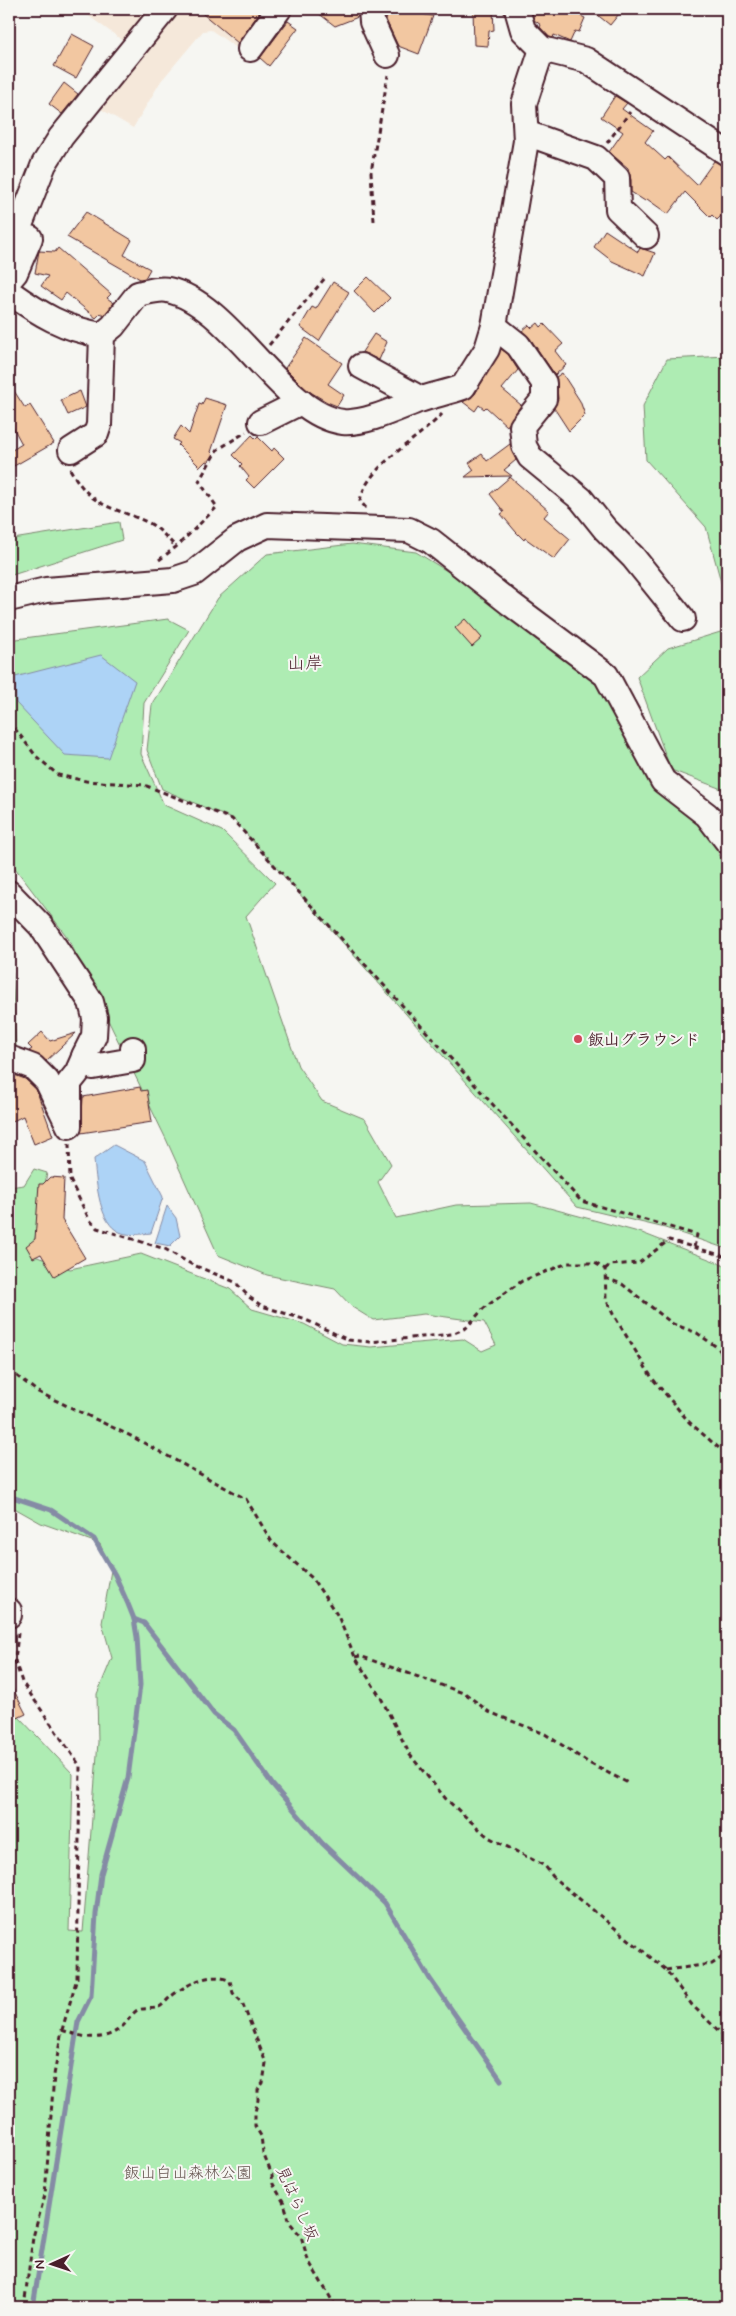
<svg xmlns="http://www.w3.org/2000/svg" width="736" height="2316" font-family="Mynerve,'Klee One',sans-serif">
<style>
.built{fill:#f5e8da}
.green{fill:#aeecb3;stroke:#7c866f}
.water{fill:#add3f6;stroke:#858ba5}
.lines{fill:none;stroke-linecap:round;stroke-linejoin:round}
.stream{stroke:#858ba5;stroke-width:5}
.building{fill:#f2c7a1;stroke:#4a1f2b}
.minor-casing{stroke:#4a1f2b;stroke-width:28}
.path{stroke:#4a1f2b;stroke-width:3;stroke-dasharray:5 4;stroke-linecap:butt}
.minor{stroke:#f6f6f2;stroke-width:24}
.poi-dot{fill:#d1495b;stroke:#f6f6f2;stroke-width:2}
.labels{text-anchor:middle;stroke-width:4;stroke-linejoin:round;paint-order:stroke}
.poi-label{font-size:16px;font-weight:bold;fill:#4a1f2b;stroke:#f6f6f2;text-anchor:start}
.park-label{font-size:16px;fill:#63524d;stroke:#f6f6f2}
.street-label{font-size:16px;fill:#4a1f2b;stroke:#f6f6f2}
.neighbourhood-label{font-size:18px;fill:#4a1f2b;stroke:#f6f6f2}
</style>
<rect width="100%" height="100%" fill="#f6f6f2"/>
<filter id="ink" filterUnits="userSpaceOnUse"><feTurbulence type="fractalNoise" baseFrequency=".02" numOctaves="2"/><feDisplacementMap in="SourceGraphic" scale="10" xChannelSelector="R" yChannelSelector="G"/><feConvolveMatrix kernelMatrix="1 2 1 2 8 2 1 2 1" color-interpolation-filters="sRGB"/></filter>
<g filter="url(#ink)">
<g class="built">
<path d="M 79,9 L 155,9 L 127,40 L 122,40 Z"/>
<path d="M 173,9 L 275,9 L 244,53 L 211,30 L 203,31 L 161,81 L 133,128 L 94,105 Z"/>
</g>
<g class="green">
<path d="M 727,356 L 727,604 L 706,527 L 646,460 L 643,406 L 667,359 Z"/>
<path d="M 9,512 L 13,539 L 119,522 L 122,540 L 9,576 Z"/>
<path d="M 352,544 L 416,552 L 486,595 L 589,668 L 642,767 L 710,836 L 727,870 L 727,1249 L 665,1228 L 577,1207 L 234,820 L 162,789 L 147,750 L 152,705 L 218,598 L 267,554 Z"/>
<path d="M 168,619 L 189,630 L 144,703 L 141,754 L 164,805 L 222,831 L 275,883 L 246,916 L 298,1066 L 322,1101 L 365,1119 L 391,1164 L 378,1182 L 396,1218 L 456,1205 L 531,1203 L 642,1233 L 724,1265 L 727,1268 L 727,2307 L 9,2307 L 9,1717 L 19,1717 L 73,1774 L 69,1931 L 83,1932 L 98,1742 L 97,1694 L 112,1658 L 102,1623 L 111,1570 L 100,1544 L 41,1523 L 9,1505 L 9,1187 L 24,1185 L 34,1169 L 47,1173 L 32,1255 L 70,1269 L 141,1254 L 230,1289 L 252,1309 L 304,1324 L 342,1344 L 371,1347 L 463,1339 L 482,1351 L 496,1345 L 484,1322 L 424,1314 L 373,1320 L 352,1307 L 335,1289 L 267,1275 L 218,1255 L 166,1139 L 68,938 L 9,860 L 9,640 Z"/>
<path d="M 727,630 L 727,791 L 671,770 L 637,677 L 668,648 Z"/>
<path d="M 9,969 L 12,972 L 17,1066 L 9,1067 Z"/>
</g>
<g class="water">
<path d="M 101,655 L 135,681 L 108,758 L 65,755 L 16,703 L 15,677 Z"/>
<path d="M 114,1145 L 145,1161 L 163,1197 L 151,1233 C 140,1234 126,1237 116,1230 C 98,1218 96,1178 94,1159 Z"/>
<path d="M 167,1206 L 176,1218 L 180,1236 L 170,1246 L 155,1243 Z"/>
</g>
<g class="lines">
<g class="stream">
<path d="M 9,1496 L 51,1510 L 94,1539 L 115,1575 L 128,1604 L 134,1619 L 137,1637 L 140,1685 L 128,1778 L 101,1874 L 96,1914 L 91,1996 L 78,2022 L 33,2307"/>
<path d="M 134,1619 L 144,1623 L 214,1714 L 234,1730 L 272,1784 L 322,1843 L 385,1903 L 430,1979 L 501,2080"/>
</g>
</g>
<g class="building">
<path d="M 197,9 L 262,9 L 238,43 Z"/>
<path d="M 313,9 L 357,9 L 358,17 L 335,26 Z"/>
<path d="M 390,9 L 433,16 L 419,54 L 398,46 L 386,20 Z"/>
<path d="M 473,9 L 493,9 L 494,30 L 489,31 L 488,46 L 474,45 Z"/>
<path d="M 531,9 L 566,9 L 585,18 L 579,32 L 575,31 L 570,42 L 554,35 L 553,38 L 549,37 L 540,27 L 541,25 L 534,20 Z"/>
<path d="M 590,9 L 623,9 L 610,25 Z"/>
<path d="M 288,21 L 298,28 L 269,66 L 260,58 Z"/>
<path d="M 72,34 L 94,46 L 76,78 L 54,66 Z"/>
<path d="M 64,83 L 78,94 L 62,114 L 49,104 Z"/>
<path d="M 615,96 L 627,103 L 622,109 L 653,131 L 645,142 L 665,160 L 668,157 L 697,185 L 714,161 L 727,167 L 727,176 L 720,186 L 727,193 L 727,210 L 717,220 L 712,215 L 710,217 L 685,192 L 668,214 L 647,199 L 645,201 L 631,192 L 631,180 L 628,168 L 609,152 L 623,132 L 601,117 Z"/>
<path d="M 86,212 L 132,240 L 124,255 L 150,269 L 145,278 L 140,279 L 67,237 Z"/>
<path d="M 605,230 L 638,252 L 640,248 L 655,253 L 645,276 L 612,261 L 594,247 Z"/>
<path d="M 58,248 L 111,294 L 107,298 L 114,303 L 104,315 L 101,313 L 96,318 L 66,293 L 61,300 L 41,286 L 48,276 L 35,273 L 39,251 L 55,252 Z"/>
<path d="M 368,277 L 390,298 L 375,313 L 354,291 Z"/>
<path d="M 333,282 L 349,292 L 319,341 L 300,327 L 312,307 L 316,309 Z"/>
<path d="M 538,323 L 541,327 L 544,324 L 563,344 L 555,351 L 566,365 L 555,375 L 529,337 L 522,331 L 529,325 L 532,328 Z"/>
<path d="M 374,334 L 387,342 L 379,360 L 362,352 Z"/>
<path d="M 306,338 L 342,363 L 328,384 L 344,395 L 337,406 L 327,402 L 307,390 L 285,368 Z"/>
<path d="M 501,349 L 508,354 L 518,370 L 502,389 L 521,405 L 507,426 L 486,407 L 484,409 L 479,405 L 475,411 L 463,402 L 475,394 Z"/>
<path d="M 562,373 L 580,401 L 585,415 L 569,431 L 554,408 L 558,399 L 556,377 Z"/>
<path d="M 9,383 L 25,408 L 30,405 L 54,443 L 14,466 L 9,459 L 9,452 L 22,444 L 9,420 Z"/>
<path d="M 80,391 L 86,407 L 68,415 L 61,400 Z"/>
<path d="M 205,398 L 227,405 L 211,452 L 214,455 L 208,462 L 206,461 L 200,467 L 178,445 L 180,443 L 173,439 L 181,426 L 189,434 L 199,404 L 202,405 Z"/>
<path d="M 252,435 L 256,439 L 258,437 L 272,451 L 274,448 L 284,458 L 254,488 L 246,480 L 249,477 L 240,466 L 242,464 L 233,455 Z"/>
<path d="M 510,444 L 516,460 L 504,470 L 512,476 L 465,477 L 474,470 L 469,463 L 482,454 L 487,461 Z"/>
<path d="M 510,477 L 549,511 L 544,517 L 570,539 L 554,559 L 525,538 L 524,540 L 516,532 L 501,514 L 504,512 L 490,494 Z"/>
<path d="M 465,619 L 482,638 L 472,647 L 455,628 Z"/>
<path d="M 42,1032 L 50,1041 L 76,1033 L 46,1061 L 29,1051 L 32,1049 L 28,1045 Z"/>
<path d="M 9,1073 L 25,1079 L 36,1089 L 53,1136 L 34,1144 L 23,1116 L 9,1123 Z"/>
<path d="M 140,1087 L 141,1091 L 147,1090 L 152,1122 L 81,1133 L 83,1097 Z"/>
<path d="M 50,1177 L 64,1178 L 62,1220 L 85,1258 L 54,1276 L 41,1254 L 33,1258 L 26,1246 L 35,1239 L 39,1184 L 43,1184 Z"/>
<path d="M 9,1681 L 26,1714 L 9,1722 Z"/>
</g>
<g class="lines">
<defs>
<g id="minor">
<path d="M 371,9 L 372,22 L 387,55"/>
<path d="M 517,9 L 523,30 L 542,49 L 586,60 L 727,153"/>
<path d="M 250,49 L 279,9"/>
<path d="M 526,133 L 596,158 L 617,178 L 618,209 L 646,236"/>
<path d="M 9,253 L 44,164 L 61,137 L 165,9"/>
<path d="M 9,280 L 15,273 L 30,238"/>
<path d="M 9,292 C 40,314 64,329 102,335"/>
<path d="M 494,326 L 518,345 L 544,383 L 544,399 L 522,426 L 524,446 L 530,457 L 581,499 L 605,529 L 633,557 L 683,619"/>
<path d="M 361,366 L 421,399"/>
<path d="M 261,422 L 301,402"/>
<path d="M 71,450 L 96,434 L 99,425 L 102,335 L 113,326 L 138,294 C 147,292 159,288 168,290 C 232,304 282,415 343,422 C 365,424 398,408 419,400 C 434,395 449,392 463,387 L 487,349 L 494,326 L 526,141 L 524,104 L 542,49"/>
<path d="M 9,599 L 46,590 L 173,580 L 194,573 L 237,539 L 267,525 L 409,530 L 431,541 L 511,604 L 606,675 L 663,781 L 707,815 L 727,841"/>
<path d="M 9,893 L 41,926 L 91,1002 L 95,1018 L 94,1036 L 84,1056 L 93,1067 L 133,1060 L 133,1049"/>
<path d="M 9,1058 L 33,1067 L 47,1081 L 69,1126 L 69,1083 L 77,1073 L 85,1055"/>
<path d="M 9,1611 L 9,1615"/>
</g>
</defs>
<use href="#minor" class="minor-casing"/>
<g class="path">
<path d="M 607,143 L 630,112"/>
<path d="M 374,221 L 371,172 L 388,75"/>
<path d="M 269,345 L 325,278"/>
<path d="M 70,469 C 93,510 111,505 149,523 C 159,528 167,538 175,546"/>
<path d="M 366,508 L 360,501 C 367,465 418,440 442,414"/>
<path d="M 159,560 L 176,547 L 217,507 L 199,481 L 217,450 L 246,432"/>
<path d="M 9,721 L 36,756 L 58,775 L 86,781 L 144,785 L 232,819 L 581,1201 L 697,1235 L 694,1247"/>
<path d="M 69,1144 L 70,1180 L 89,1219 L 97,1228 L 165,1249 L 191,1264 L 235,1282 L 249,1297 L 262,1306 L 306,1320 L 348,1340 L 370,1342 L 452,1334 L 466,1328 L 484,1308 L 522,1281 L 568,1263 L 595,1263 L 605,1269 L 606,1299 L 613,1314 L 652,1378 L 689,1422 L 727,1455"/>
<path d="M 605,1269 L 610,1265 L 639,1263 L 669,1240 L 727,1257"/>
<path d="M 605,1278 L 622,1284 L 673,1324 L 697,1333 L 718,1348 L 727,1360"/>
<path d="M 9,1370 L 38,1392 L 133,1437 L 246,1499 L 272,1542 L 312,1578 L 338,1616 L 355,1657 L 381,1698 L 410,1755 L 446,1799 L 488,1837 L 545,1866 L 554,1878 L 666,1970 L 692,2005 L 727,2039"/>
<path d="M 18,1633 L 15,1661 L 22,1682 L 80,1766 L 77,1978 L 62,2030 L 54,2075 L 45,2195 L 33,2237 L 24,2307"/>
<path d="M 355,1657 L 360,1656 L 466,1694 L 489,1712 L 545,1734 L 589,1763 L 628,1783"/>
<path d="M 666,1970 L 712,1964 L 727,1954"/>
<path d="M 62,2030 C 84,2038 104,2043 123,2026 C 128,2021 131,2015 136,2011 C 142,2007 152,2010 159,2007 C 163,2005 167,2000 170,1997 C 187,1985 209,1970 230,1981 L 233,1993 L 242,2002 L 266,2063 L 263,2083 L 258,2090 L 258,2100 L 255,2112 L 255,2126 L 261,2136 L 263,2153 L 272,2175 L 273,2184 L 284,2203 L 290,2223 L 301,2236 L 308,2260 L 336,2307"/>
</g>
<use href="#minor" class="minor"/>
</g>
</g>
<circle class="poi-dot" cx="578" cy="1039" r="5"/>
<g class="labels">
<g class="poi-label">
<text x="588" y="1045">飯山グラウンド</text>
</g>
<g class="park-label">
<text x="188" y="2178">飯山白山森林公園</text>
</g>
<g class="street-label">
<text transform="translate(298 2203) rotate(66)" y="6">見はらし坂</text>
</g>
<g class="neighbourhood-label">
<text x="305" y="669">山岸</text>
</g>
</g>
<rect width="736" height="2316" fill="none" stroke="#f6f6f2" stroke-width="30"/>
<rect x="15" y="15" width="706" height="2286" fill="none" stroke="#4a1f2b" stroke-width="2" filter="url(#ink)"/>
<g transform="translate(52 2264) rotate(267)" stroke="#f6f6f2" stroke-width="4" paint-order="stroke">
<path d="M0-4L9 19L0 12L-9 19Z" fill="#4a1f2b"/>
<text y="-8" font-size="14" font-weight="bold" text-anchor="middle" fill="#4a1f2b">N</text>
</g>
</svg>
